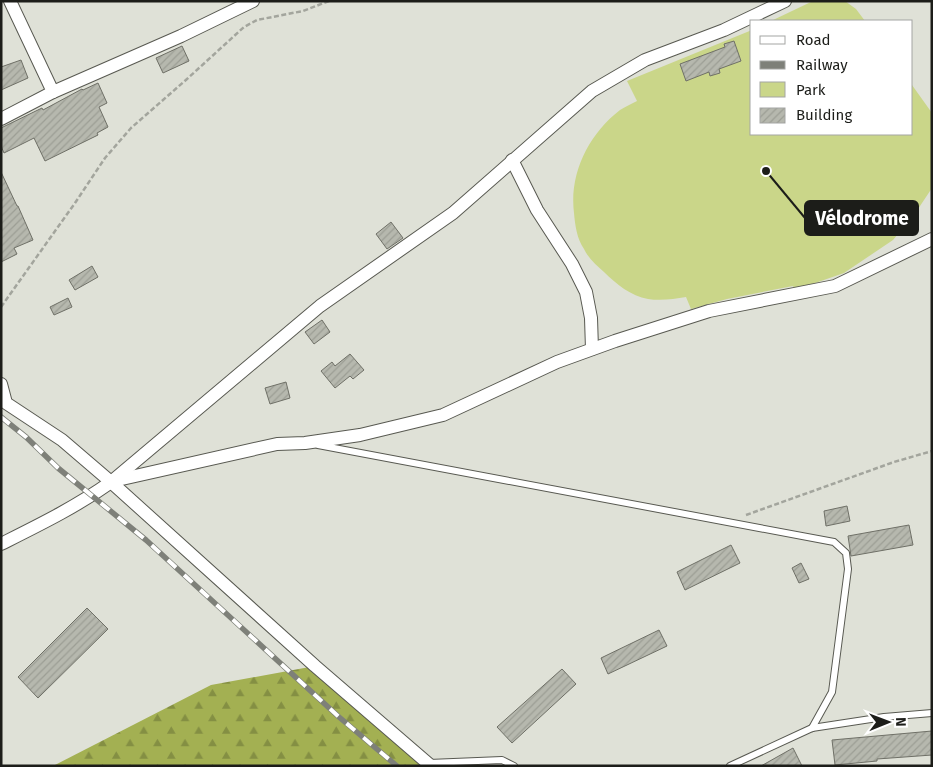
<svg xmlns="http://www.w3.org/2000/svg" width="933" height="767" font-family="'Fira Sans',sans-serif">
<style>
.forest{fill:url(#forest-firs)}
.green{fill:#cad689}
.building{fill:url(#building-hatch);stroke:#6f7067}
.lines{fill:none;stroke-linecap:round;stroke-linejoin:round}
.lane-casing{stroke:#585951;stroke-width:8}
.street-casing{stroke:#585951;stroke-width:14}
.path{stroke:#a3a59d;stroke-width:2.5;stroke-dasharray:5 2.5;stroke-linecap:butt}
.lane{stroke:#fff;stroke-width:6}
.street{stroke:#fff;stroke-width:12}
.rail-casing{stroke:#7e8079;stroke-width:5.5}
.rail{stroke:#fff;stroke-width:4;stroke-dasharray:11;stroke-linecap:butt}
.leader{fill:none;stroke:#1c1d19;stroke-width:2}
.callout-dot{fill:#1c1d19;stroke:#fff;stroke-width:2}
.callout{fill:#1c1d19;stroke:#1c1d19;stroke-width:2}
.callout-label{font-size:19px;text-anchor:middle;font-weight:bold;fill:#fff}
</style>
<defs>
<pattern id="forest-firs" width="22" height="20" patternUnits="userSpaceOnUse" patternTransform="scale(1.25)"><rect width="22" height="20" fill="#a3b052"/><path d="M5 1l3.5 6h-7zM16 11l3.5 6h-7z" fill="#848f43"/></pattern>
<pattern id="building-hatch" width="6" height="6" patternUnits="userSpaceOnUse" patternTransform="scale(1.25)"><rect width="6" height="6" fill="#b6b8ae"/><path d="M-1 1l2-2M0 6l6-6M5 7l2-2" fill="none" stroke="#9c9e95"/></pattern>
</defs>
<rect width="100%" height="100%" fill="#dfe1d7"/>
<path class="forest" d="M 315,666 L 431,766 L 53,766 L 211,685 Z"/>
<g class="green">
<path d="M 813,1 L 845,1 L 856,9 L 865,21 L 771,21 Z"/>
<path d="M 752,30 L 752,134 L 912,134 L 912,85 L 932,113 L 932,188 L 914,215 L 893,240 L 844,273 L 795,290 L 793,286 L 727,299 L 691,309 L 686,297 C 674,299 661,301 648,299 C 631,296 616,284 604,272 C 597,266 588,258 584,249 C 577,239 575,225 574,213 C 569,173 589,134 620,110 C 625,107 631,104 637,101 L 627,81 Z"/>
</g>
<g class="building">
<path d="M 734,41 L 741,61 L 719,69 L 720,73 L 710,76 L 709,72 L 686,81 L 680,64 L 725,47 L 724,44 Z"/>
<path d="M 182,46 L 189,61 L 163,73 L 156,58 Z"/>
<path d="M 21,60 L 28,78 L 1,90 L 1,67 Z"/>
<path d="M 98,83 L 107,103 L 99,107 L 108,127 L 97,133 L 98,135 L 45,161 L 34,138 L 4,153 L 1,146 L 1,128 L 42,108 L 43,110 L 82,89 L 83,90 Z"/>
<path d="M 1,172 L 17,206 L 18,206 L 33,240 L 14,248 L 17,254 L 1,262 Z"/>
<path d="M 391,222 L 403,238 L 387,249 L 376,234 Z"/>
<path d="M 92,266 L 98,277 L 75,290 L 69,280 Z"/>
<path d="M 68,298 L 72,307 L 54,315 L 50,307 Z"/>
<path d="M 322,320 L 330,332 L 314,344 L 305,332 Z"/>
<path d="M 350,354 L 364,370 L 353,379 L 350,376 L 335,388 L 321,371 L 332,362 L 335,366 Z"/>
<path d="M 286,382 L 290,398 L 270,404 L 265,388 Z"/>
<path d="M 847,506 L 850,521 L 826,526 L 824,511 Z"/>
<path d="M 909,525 L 913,545 L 851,556 L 848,536 Z"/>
<path d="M 731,545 L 740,563 L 685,590 L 677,572 Z"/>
<path d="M 801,563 L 809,579 L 799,583 L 792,568 Z"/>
<path d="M 87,608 L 108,629 L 38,698 L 18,677 Z"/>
<path d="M 659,630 L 667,646 L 608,674 L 601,658 Z"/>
<path d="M 562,669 L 576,684 L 512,743 L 497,727 Z"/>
<path d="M 932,731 L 932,755 L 877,759 L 877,761 L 835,765 L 832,740 Z"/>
<path d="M 793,748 L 802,766 L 761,766 Z"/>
</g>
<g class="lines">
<defs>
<g id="lane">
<path d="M 318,445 L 834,542 L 846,553 L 848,569 L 832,692 L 812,728"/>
<path d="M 429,763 L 502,760 L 514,766"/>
<path d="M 730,766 L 812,728 L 884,717 L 932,713"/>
</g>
<g id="street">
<path d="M 10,1 L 53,92"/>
<path d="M 1,119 L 53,92 L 181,36 L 253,1"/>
<path d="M 512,160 L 537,210 L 572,264 L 586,292 L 591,318 L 592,349"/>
<path d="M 1,384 L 6,403 L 62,440 L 111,482 L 315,666 L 431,766"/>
<path d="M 113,481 L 277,444 L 305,443 L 360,435 L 443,415 L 557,362 L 615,341 L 709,311 L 835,286 L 932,239"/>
<path d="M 1,544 C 39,525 76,507 111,482 L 320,306 L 453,213 L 592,91 L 645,60 L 724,30 L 785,1"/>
</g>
</defs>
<use href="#lane" class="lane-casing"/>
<use href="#street" class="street-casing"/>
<g class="path">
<path d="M 1,307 L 75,203 L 105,158 L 131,128 L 187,79 L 244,27 L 257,20 L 303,11 L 329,1"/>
<path d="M 746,515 L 894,462 L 932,451"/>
</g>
<use href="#lane" class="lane"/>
<use href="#street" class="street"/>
<defs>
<path id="rail" d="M 1,417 L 26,437 L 58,468 L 146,540 L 339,717 L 397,766"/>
</defs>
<use href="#rail" class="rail-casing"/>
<use href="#rail" class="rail"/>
</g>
<path class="leader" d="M766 171L805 218"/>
<circle class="callout-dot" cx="766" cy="171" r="5"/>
<rect class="callout" x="805" y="201" width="113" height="34" rx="5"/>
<g class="callout-label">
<text x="862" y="225">Vélodrome</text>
</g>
<rect width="933" height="767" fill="none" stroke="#1c1d19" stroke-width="5"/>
<rect x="750" y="20" width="162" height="115" fill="#ffffff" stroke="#a4a5a3"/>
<rect x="760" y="36" width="25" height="8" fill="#ffffff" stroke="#a4a5a3"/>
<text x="796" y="45" font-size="15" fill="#1c1d19">Road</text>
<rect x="760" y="61" width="25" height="8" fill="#7e8079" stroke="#a4a5a3"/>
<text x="796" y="70" font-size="15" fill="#1c1d19">Railway</text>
<rect x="760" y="82" width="25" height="15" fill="#cad689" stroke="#a4a5a3"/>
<text x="796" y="95" font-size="15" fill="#1c1d19">Park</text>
<rect x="760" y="108" width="25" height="15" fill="url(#building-hatch)" stroke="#a4a5a3"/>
<text x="796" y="120" font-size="15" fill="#1c1d19">Building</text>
<g transform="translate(888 722) rotate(89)" stroke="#ffffff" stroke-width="4" paint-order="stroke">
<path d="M0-4L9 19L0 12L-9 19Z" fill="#1c1d19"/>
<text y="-8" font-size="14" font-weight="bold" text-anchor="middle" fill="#1c1d19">N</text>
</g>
</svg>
